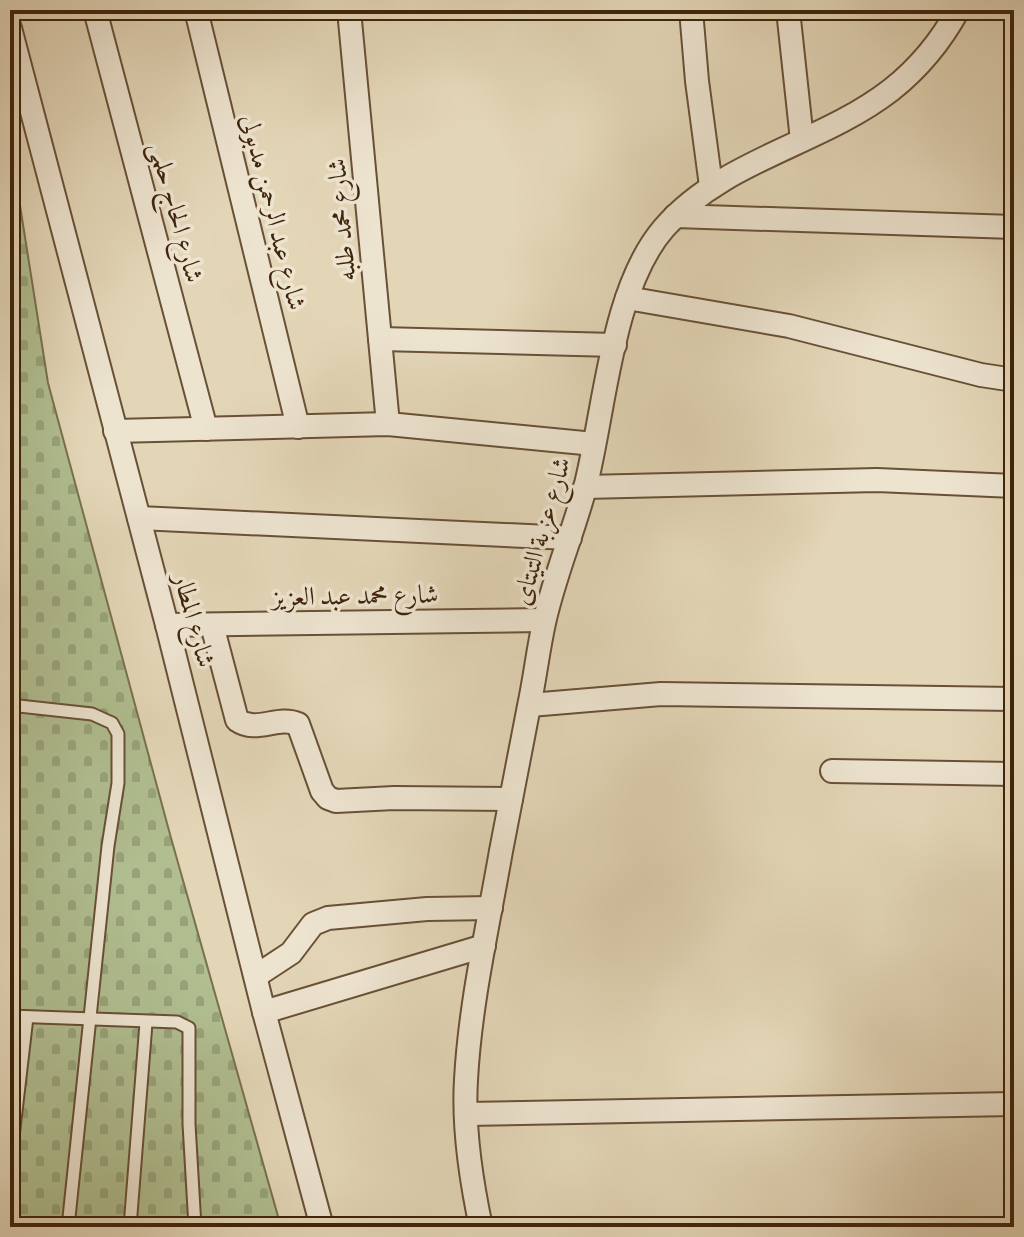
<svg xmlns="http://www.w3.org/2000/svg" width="1024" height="1237" font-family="'Libre Bodoni',Amiri,serif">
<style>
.cemetery{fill:url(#cemetery-stones);stroke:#78714e;stroke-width:2}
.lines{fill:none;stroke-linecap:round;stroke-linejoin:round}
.service-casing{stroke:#695037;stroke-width:15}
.minor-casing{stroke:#695037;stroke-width:26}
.service{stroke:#ede4d0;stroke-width:11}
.minor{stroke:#ede4d0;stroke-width:22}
.labels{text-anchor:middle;stroke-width:7;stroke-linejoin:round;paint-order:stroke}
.street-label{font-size:26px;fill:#40240c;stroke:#ede4d0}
</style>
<defs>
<pattern id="cemetery-stones" width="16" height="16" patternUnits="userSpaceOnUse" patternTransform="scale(2)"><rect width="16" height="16" fill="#b0be90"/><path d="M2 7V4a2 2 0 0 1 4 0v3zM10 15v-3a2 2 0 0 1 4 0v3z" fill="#98a37b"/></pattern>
</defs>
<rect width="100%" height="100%" fill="#e3d6b7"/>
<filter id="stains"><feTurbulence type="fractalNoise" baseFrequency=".0025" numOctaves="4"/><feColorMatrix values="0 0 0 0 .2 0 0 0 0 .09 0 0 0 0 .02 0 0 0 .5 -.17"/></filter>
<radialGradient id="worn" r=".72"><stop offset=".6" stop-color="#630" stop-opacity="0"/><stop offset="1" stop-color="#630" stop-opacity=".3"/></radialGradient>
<path class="cemetery" d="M 10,142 L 48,383 L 171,838 L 281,1227 L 10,1227 Z"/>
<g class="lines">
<defs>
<g id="service">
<path d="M 10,705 L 92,714 L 112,723 L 118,734 L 118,783 L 108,846 L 68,1227"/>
<path d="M 10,1016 L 177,1022 L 189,1028 L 189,1124 L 195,1227"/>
<path d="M 10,1163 L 27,1017"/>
<path d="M 130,1227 L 146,1023"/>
</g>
<g id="minor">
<path d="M 95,10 L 206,429"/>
<path d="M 196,10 L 298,427"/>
<path d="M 349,10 L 388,424"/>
<path d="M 691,10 L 697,81 L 711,186"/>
<path d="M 788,10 L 802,140"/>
<path d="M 10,28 L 167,625 L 264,1012 L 322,1227"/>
<path d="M 675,216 L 1014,227"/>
<path d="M 627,298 L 789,326 L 981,375 L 1014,380"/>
<path d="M 380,339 L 615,345"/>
<path d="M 115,431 L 388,424 L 594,444"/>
<path d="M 585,487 L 877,480 L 1014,486"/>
<path d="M 139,518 L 570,538"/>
<path d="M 167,625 L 544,620"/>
<path d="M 212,625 L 237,720 C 257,734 277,715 298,724 L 322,791 L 328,798 L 336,801 L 394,798 L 511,799"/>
<path d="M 530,705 L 661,694 L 1014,699"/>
<path d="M 832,771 L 1014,774"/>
<path d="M 256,976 L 291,953 L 313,924 L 328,918 L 427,909 L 491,908"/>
<path d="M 264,1012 L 484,946"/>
<path d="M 467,1114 L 1014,1104"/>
<path d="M 481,1227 C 471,1180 463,1128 466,1080 C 470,1004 488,926 501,851 C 510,802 520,754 529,706 C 535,678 538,650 544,623 C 554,577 573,533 585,488 C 605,411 611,289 664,228 C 724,159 820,145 891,90 C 919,68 941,41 958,10"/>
</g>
</defs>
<use href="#service" class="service-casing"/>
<use href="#minor" class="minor-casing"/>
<use href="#service" class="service"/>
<use href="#minor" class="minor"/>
</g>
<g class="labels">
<g class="street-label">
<text transform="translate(177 212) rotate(75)" y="9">شارع الحاج حلمى</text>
<text transform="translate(274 212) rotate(76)" y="9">شارع عبد الرحمن مدبولى</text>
<text transform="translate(341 220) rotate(-95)" y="9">شارع محمد طلبه</text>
<text transform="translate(541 531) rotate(-74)" y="9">شارع عزبة التيتاى</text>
<text transform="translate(355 595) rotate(-1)" y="9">شارع محمد عبد العزيز</text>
<text transform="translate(195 620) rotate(75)" y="9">شارع المطار</text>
</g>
</g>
<rect width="1024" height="1237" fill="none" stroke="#e3d6b7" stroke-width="40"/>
<rect x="12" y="12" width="1000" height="1213" fill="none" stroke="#40240c" stroke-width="4"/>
<rect x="20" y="20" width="984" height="1197" fill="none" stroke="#40240c" stroke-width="2"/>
<rect width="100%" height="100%" filter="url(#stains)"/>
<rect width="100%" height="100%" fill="url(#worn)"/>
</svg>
